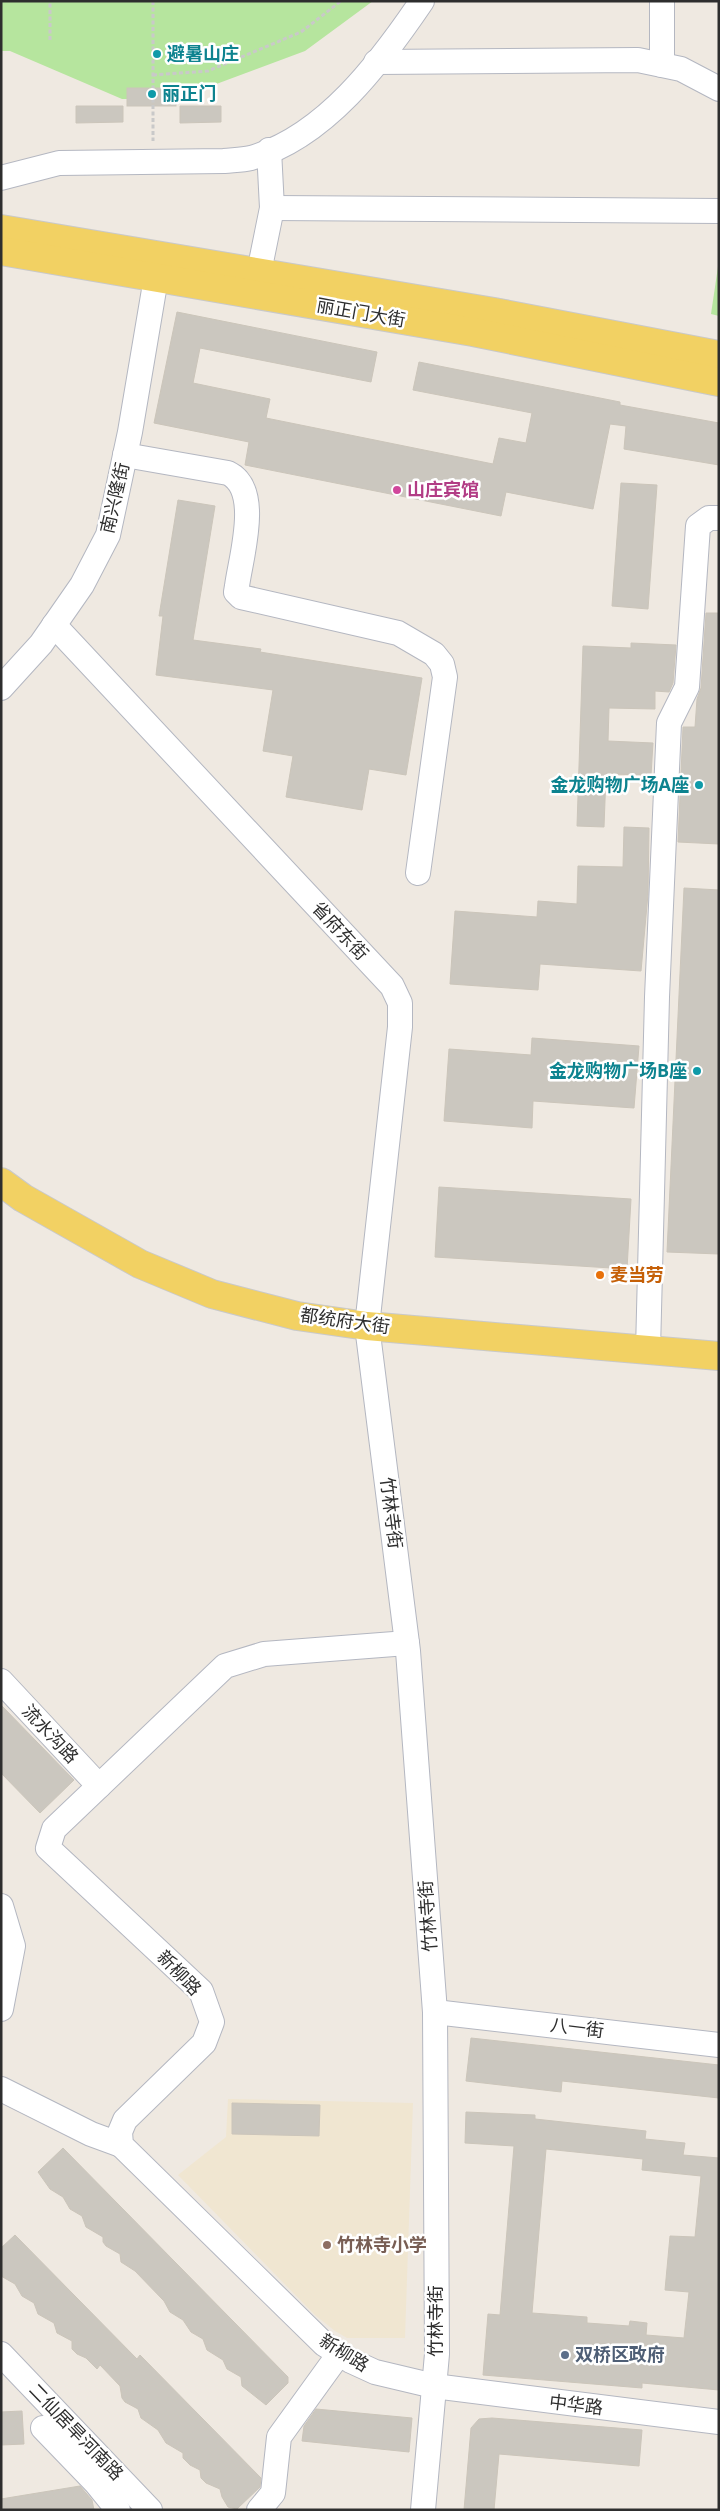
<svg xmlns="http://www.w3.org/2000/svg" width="720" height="2511" font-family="'Open Sans','Noto Sans SC',sans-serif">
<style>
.education{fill:#f0e6d1}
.green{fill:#b6e59e}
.building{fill:#cbc7bf;stroke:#cbc5ba;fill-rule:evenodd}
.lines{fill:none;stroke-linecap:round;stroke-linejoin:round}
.minor-casing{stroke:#b4b7c1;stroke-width:26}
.major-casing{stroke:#c9c9c9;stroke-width:30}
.path{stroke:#c9c9c9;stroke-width:3;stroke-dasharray:4 2.5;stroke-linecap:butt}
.minor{stroke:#fff;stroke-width:24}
.major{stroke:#f2d163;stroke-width:28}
.culture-dot{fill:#0f9aa8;stroke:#fff;stroke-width:2}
.hotel-dot{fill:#d1479c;stroke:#fff;stroke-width:2}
.food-dot{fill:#e8710a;stroke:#fff;stroke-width:2}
.education-dot{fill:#8d6e63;stroke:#fff;stroke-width:2}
.service-dot{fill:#5c6f8a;stroke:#fff;stroke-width:2}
.labels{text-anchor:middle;stroke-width:5;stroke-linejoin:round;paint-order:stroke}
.culture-label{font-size:18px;font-weight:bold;fill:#0d838f;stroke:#fff;text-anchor:start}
.street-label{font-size:18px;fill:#2e2e2e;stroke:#fff}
.hotel-label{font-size:18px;font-weight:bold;fill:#b23c85;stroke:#fff;text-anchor:start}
.food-label{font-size:18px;font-weight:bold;fill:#c56008;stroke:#fff;text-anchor:start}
.education-label{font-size:18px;font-weight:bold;fill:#785e54;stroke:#fff;text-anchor:start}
.service-label{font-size:18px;font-weight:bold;fill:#4e5e75;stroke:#fff;text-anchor:start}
</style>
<rect width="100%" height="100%" fill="#efe9e1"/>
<path class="education" d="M 228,2099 L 413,2103 L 405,2338 L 347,2338 L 335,2331 L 315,2315 L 178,2175 L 226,2137 Z"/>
<g class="green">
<path d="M 1,1 L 373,1 L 305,51 L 176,99 L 176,106 L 127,106 L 127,99 L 122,99 L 10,51 L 1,51 Z"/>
<path d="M 719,260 L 719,316 L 711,314 Z"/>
</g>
<g class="building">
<rect x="127" y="88" width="49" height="18"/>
<path d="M 76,106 L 123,106 L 123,122 L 76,123 Z"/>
<path d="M 180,106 L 221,106 L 221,122 L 180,123 Z"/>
<path d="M 177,312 L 377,352 L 371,382 L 200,348 L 193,383 L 270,399 L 266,418 L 493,464 L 499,438 L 526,443 L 532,413 L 413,390 L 419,362 L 620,402 L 620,405 L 719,423 L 719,465 L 624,449 L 626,426 L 610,424 L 593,509 L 506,492 L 501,516 L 245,465 L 249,442 L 154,423 Z"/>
<path d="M 621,483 L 657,485 L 648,609 L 612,606 Z"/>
<path d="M 178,500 L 215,506 L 193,640 L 261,649 L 260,652 L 422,678 L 406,775 L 369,769 L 362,810 L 286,797 L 293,756 L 263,751 L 273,690 L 156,675 L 163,616 L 159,616 Z"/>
<path d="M 706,613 L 719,613 L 719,844 L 678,842 L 683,727 L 695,727 L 697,699 L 701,688 Z"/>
<path d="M 631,643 L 676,645 L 673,683 L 669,692 L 655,691 L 655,709 L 609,708 L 608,741 L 653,743 L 651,775 L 606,774 L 604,827 L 577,826 L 583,646 L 631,648 Z"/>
<path d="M 624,827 L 649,828 L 648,894 L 641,971 L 540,964 L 538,990 L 450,984 L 455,911 L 537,917 L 538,901 L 577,904 L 578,866 L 623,867 Z"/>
<path d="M 684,888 L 719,890 L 719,1254 L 667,1252 Z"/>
<path d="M 532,1038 L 639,1046 L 634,1108 L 533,1101 L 532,1128 L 444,1121 L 449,1049 L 531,1055 Z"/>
<path d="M 439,1187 L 631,1199 L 627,1269 L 435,1257 Z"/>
<path d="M 1,1705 L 74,1780 L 40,1813 L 1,1773 Z"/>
<path d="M 471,2038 L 719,2065 L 719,2098 L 562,2081 L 561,2092 L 466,2081 Z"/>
<path d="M 232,2103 L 320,2105 L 319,2136 L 232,2134 Z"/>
<path d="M 466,2112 L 535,2115 L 535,2119 L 646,2131 L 645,2139 L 685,2143 L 683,2155 L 719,2158 L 719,2390 L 642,2383 L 642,2388 L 483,2375 L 488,2314 L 500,2315 L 514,2146 L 465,2143 ZM 546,2149 L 643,2159 L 642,2170 L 701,2176 L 695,2237 L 670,2236 L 665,2290 L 689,2292 L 684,2338 L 646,2335 L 647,2323 L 630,2321 L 629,2326 L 587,2323 L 587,2317 L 532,2313 Z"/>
<path d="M 63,2148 L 288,2377 L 288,2383 L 266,2405 L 242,2386 L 241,2377 L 227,2369 L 223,2360 L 207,2350 L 203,2339 L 191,2332 L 183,2320 L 170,2312 L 164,2301 L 135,2271 L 121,2262 L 120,2254 L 106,2246 L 103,2242 L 103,2237 L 86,2227 L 82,2216 L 70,2209 L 63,2197 L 50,2189 L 38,2172 Z"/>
<path d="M 15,2235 L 137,2359 L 140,2355 L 261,2478 L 260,2487 L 237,2509 L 228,2507 L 222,2497 L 220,2489 L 206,2483 L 201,2478 L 200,2470 L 190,2465 L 183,2458 L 183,2453 L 166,2443 L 158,2430 L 141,2418 L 138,2409 L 125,2402 L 122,2398 L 120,2386 L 100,2365 L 97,2369 L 86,2358 L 77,2354 L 72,2349 L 72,2341 L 57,2333 L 54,2323 L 38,2314 L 34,2303 L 22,2296 L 15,2284 L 1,2276 L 1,2248 Z"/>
<path d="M 316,2409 L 412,2418 L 409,2452 L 302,2441 L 304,2426 Z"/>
<path d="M 22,2411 L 24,2444 L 1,2445 L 1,2412 Z"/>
<path d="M 492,2418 L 642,2430 L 639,2466 L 499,2454 L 494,2510 L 464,2510 L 471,2428 L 479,2419 Z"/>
<path d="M 80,2486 L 92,2500 L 94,2510 L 1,2510 L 1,2499 Z"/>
</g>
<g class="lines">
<defs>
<g id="minor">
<path d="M 376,62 L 638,60 L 681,69 L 719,89"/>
<path d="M 662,65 L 662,1"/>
<path d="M 1,178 L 59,163 L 224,161 C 233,160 242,160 251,158 C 325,137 380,63 422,1"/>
<path d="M 272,208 L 719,211"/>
<path d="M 259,272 L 272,208 L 269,150"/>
<path d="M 125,455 L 228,473 C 262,489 241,556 237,586 L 236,592 L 241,597 L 398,633 L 434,654 L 442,664 L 445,677 L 418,873"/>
<path d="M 54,625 L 392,986 L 400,1003 L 400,1027 L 367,1326 L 408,1651 L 435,2012 L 437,2354 L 423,2510"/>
<path d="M 1,688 L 41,644 L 82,585 L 108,535 L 130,432 L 156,278"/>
<path d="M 648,1350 L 657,997 L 669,723 L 687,687 L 698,526 L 709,518 L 719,518"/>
<path d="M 407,1643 L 264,1654 L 225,1666 L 54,1829 L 48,1848 L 201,1991 L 212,2022 L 204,2043 L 125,2120 L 120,2132 L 121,2145 L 324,2344 L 351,2361 L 375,2372 L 434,2386 L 719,2422"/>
<path d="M 1,1681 L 99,1786"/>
<path d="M 1,1906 L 13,1946 L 1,2009"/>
<path d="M 435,2012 L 719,2045"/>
<path d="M 1,2089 L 91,2134 L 121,2145"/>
<path d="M 1,2354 L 150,2510"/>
<path d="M 43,2428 L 96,2483 L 118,2510"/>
<path d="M 259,2510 L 273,2493 L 279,2437 L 339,2354"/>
</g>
<g id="major">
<path d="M 1,229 L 494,312 L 719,355"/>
<path d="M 1,251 L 473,332 L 719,382"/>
<path d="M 1,1182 L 23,1198 L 140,1264 L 212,1294 L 297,1316 L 367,1326 L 719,1356"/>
</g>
</defs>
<use href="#minor" class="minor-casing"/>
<use href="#major" class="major-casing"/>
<g class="path">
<path d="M 153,1 L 153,141"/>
<path d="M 50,40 L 50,1"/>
<path d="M 153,75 L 208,71 L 301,32 L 341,1"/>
</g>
<use href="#minor" class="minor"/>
<use href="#major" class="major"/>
</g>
<g class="culture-dot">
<circle cx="157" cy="54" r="5"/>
<circle cx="152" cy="94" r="5"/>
<circle cx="699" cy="785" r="5"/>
<circle cx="697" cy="1071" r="5"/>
</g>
<circle class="hotel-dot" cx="397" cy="490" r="5"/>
<circle class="food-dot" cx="600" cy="1275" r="5"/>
<circle class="education-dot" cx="327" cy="2245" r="5"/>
<circle class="service-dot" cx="565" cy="2355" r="5"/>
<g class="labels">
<g class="culture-label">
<text x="167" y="60">避暑山庄</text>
<text x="162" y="100">丽正门</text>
<text x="689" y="791" text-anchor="end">金龙购物广场A座</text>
<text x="687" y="1077" text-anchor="end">金龙购物广场B座</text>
</g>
<g class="street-label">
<text transform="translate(361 313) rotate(10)" y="6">丽正门大街</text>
<text transform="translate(115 498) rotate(-77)" y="6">南兴隆街</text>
<text transform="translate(340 931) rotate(47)" y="6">省府东街</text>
<text transform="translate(345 1321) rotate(8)" y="6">都统府大街</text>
<text transform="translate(391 1513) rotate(83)" y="6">竹林寺街</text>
<text transform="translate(50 1734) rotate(47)" y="6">流水沟路</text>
<text transform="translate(428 1916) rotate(-94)" y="6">竹林寺街</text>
<text transform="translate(179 1973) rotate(46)" y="6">新柳路</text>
<text transform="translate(577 2028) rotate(7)" y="6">八一街</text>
<text transform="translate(436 2321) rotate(-90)" y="6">竹林寺街</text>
<text transform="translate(344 2353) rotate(32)" y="6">新柳路</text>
<text transform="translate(576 2405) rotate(7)" y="6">中华路</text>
<text transform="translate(76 2432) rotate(46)" y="6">二仙居旱河南路</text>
</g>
<g class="hotel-label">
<text x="407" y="496">山庄宾馆</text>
</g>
<g class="food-label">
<text x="610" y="1281">麦当劳</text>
</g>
<g class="education-label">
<text x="337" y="2251">竹林寺小学</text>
</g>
<g class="service-label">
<text x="575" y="2361">双桥区政府</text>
</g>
</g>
<rect width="720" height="2511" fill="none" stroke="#2e2e2e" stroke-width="5"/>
</svg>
